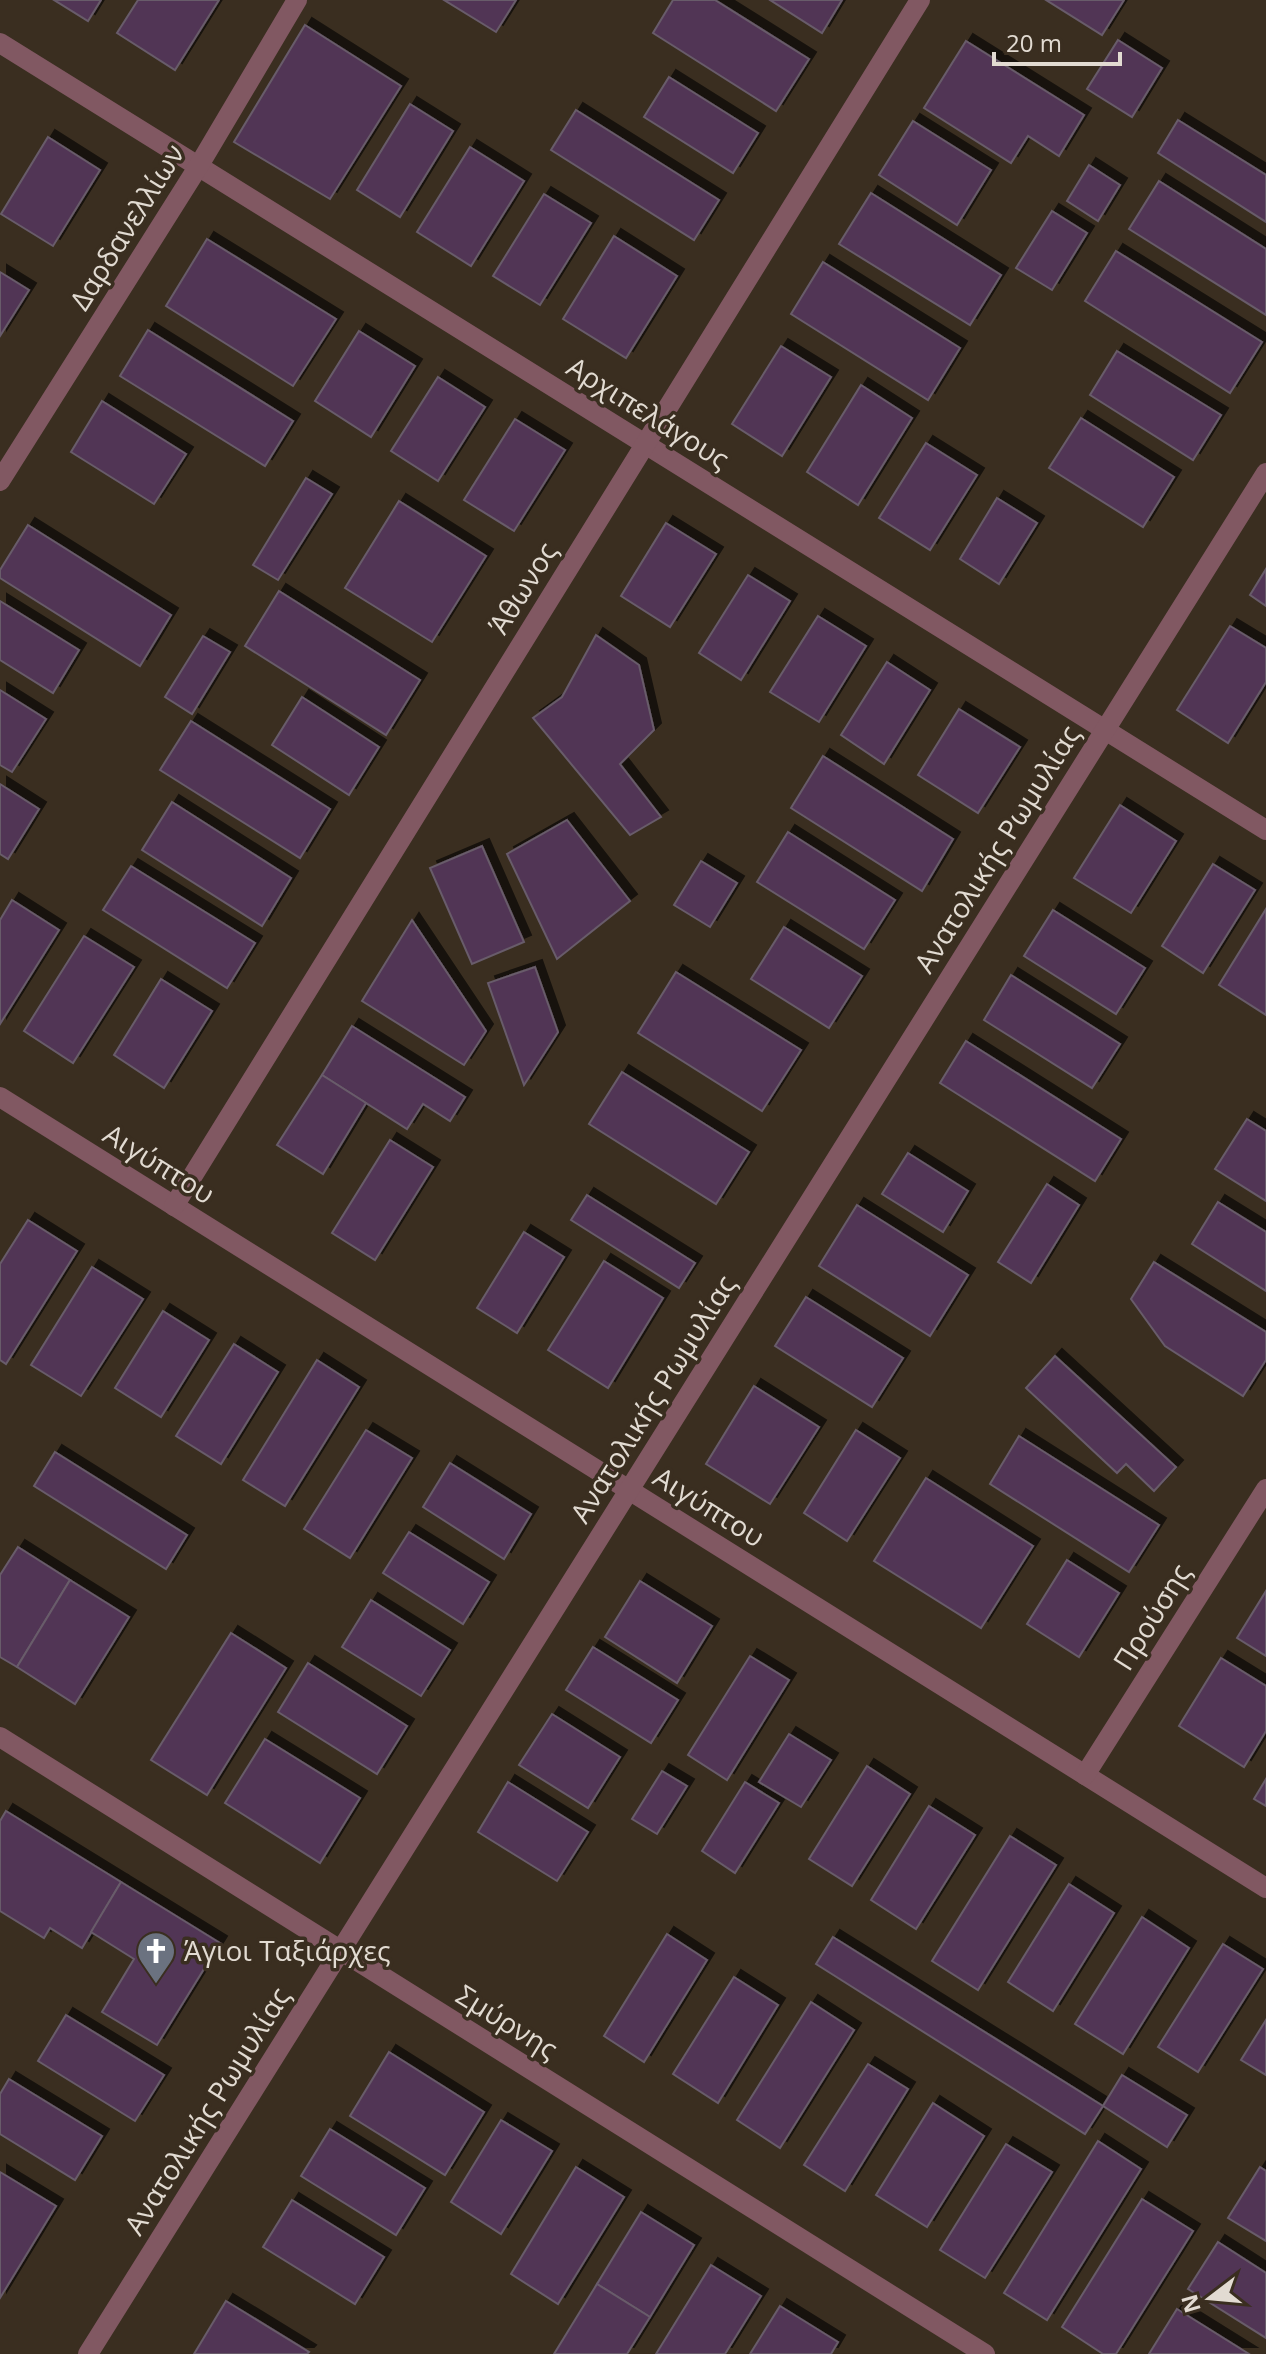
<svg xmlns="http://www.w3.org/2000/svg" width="1266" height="2354" font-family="'Open Sans',sans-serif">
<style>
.building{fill:#513654;stroke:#685b6a;stroke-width:2;filter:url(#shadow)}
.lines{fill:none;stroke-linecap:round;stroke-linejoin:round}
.minor{stroke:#815862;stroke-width:20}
.labels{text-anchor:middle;stroke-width:7;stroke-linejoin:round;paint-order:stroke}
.street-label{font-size:28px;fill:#e2dbd2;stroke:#3a2e20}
.poi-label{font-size:28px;fill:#e2dbd2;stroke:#3a2e20;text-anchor:start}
</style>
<defs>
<filter id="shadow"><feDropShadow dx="7" dy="-7" stdDeviation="0" flood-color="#0009"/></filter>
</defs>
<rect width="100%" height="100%" fill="#3a2e20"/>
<g class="building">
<path d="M 54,0 L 101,0 L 88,21 Z"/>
<path d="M 138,0 L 219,0 L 175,70 L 117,33 Z"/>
<path d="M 444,0 L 516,0 L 496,32 Z"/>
<path d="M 673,0 L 715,0 L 809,59 L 776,111 L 653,33 Z"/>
<path d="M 770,0 L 842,0 L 822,33 Z"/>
<path d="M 1046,0 L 1124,0 L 1102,35 Z"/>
<path d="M 305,25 L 401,86 L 330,199 L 234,142 Z"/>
<path d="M 1118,40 L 1162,68 L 1132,117 L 1087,89 Z"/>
<path d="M 966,41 L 1084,115 L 1059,156 L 1028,136 L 1011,163 L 924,108 Z"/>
<path d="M 669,77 L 758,133 L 733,173 L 644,117 Z"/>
<path d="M 410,104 L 453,131 L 400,217 L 357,190 Z"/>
<path d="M 576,110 L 719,200 L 694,240 L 551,150 Z"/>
<path d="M 1178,120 L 1266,175 L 1266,222 L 1158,153 Z"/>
<path d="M 913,121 L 991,170 L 957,225 L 879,175 Z"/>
<path d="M 48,137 L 100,170 L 53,246 L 1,214 Z"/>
<path d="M 470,147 L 524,181 L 471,266 L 417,232 Z"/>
<path d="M 1089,165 L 1120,185 L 1098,221 L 1067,201 Z"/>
<path d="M 1159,181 L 1266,249 L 1266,315 L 1129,229 Z"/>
<path d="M 871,193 L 1001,275 L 970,325 L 839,244 Z"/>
<path d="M 544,194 L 591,223 L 540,305 L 493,276 Z"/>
<path d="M 1052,211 L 1087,233 L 1052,290 L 1016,268 Z"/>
<path d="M 614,236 L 677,276 L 626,358 L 563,319 Z"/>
<path d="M 207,239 L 336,319 L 293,386 L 166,306 Z"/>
<path d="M 1116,251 L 1262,342 L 1230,393 L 1085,301 Z"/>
<path d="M 823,262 L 960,348 L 928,400 L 791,314 Z"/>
<path d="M 0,272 L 29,290 L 0,336 Z"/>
<path d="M 148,330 L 293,421 L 265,466 L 120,376 Z"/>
<path d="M 359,331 L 415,366 L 371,437 L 315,401 Z"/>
<path d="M 781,346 L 831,377 L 782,456 L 732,424 Z"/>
<path d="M 1117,351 L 1221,415 L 1193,460 L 1090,395 Z"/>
<path d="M 438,377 L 485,407 L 438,481 L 391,451 Z"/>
<path d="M 861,385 L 912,418 L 858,505 L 807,472 Z"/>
<path d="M 102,401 L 186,454 L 154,504 L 71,452 Z"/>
<path d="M 1081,418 L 1174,477 L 1143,527 L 1049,468 Z"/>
<path d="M 515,419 L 565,450 L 514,531 L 464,500 Z"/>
<path d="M 926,443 L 977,475 L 930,550 L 879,518 Z"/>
<path d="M 306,478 L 332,494 L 278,580 L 253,565 Z"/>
<path d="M 997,498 L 1037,523 L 999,584 L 960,559 Z"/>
<path d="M 399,501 L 486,556 L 432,642 L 345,588 Z"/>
<path d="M 666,523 L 716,554 L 670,627 L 621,596 Z"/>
<path d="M 28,525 L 171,615 L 140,666 L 0,578 L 0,570 Z"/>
<path d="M 1266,569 L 1266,606 L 1250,595 Z"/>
<path d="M 748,575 L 790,601 L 741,680 L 699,653 Z"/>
<path d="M 279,591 L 420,680 L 386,735 L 245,646 Z"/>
<path d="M 0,601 L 79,650 L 53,693 L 0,660 Z"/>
<path d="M 818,616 L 866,646 L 819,722 L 770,692 Z"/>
<path d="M 1230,626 L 1266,648 L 1266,682 L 1228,743 L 1177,710 Z"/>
<path d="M 596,635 L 639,665 L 654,730 L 620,764 L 661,817 L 630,835 L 533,718 L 562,697 Z"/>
<path d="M 203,636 L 230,652 L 192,714 L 165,697 Z"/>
<path d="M 887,662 L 930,690 L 884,764 L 841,735 Z"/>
<path d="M 0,690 L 46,719 L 12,772 L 0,765 Z"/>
<path d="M 302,697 L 379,747 L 349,795 L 272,745 Z"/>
<path d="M 959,709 L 1020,747 L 978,813 L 918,775 Z"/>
<path d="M 191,721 L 330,809 L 300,858 L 160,770 Z"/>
<path d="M 823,756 L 953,839 L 922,891 L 791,808 Z"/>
<path d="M 0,784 L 39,809 L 8,859 L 0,854 Z"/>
<path d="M 172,802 L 291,878 L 262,926 L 142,850 Z"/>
<path d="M 1120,805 L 1176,841 L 1131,913 L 1074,878 Z"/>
<path d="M 567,820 L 630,901 L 557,959 L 507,854 Z"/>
<path d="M 788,832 L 895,900 L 864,949 L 757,882 Z"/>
<path d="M 482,846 L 524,942 L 472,964 L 430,868 Z"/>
<path d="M 701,861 L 737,883 L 710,927 L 674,905 Z"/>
<path d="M 1213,864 L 1255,890 L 1203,973 L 1162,946 Z"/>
<path d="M 131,866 L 255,943 L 227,988 L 103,910 Z"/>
<path d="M 12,900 L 59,930 L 0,1024 L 0,920 Z"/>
<path d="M 1266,909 L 1266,1015 L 1219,985 Z"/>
<path d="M 1053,910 L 1145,968 L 1116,1014 L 1024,956 Z"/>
<path d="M 412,920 L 486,1031 L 464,1065 L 362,1001 Z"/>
<path d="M 784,927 L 862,976 L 829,1028 L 751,979 Z"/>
<path d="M 84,936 L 134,967 L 73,1063 L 24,1031 Z"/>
<path d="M 535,967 L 558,1032 L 524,1085 L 488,983 Z"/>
<path d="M 676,972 L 801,1050 L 762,1111 L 638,1033 Z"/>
<path d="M 1011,975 L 1120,1044 L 1092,1088 L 984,1020 Z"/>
<path d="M 161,979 L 212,1011 L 164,1088 L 114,1055 Z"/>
<path d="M 352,1026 L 465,1097 L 450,1121 L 423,1104 L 407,1129 L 322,1075 Z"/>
<path d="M 966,1041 L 1121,1139 L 1095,1181 L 940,1083 Z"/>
<path d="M 622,1072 L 749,1152 L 716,1204 L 589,1124 Z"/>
<path d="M 322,1075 L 366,1103 L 323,1174 L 277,1145 Z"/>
<path d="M 1247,1119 L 1266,1131 L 1266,1201 L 1215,1169 Z"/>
<path d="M 390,1140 L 433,1167 L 375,1260 L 332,1233 Z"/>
<path d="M 908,1153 L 968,1191 L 943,1232 L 882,1194 Z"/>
<path d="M 1047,1184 L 1079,1205 L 1031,1283 L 998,1262 Z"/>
<path d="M 587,1195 L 695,1263 L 679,1288 L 571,1220 Z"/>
<path d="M 1218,1202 L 1266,1232 L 1266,1291 L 1192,1244 Z"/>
<path d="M 857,1205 L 968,1275 L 930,1336 L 819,1266 Z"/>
<path d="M 28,1220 L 77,1251 L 6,1364 L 0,1360 L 0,1264 Z"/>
<path d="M 524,1232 L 564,1257 L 517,1333 L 477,1308 Z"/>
<path d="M 604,1261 L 663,1298 L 608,1388 L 548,1350 Z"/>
<path d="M 1154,1262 L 1266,1332 L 1266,1360 L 1243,1396 L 1165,1346 L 1131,1299 Z"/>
<path d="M 92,1267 L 143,1299 L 81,1396 L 31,1365 Z"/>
<path d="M 806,1297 L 903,1358 L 872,1407 L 775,1346 Z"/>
<path d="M 163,1311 L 209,1340 L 161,1417 L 115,1388 Z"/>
<path d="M 234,1344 L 278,1372 L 221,1464 L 176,1436 Z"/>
<path d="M 1055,1356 L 1176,1467 L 1154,1491 L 1126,1464 L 1117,1473 L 1026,1388 Z"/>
<path d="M 317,1360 L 359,1387 L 285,1506 L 243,1480 Z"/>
<path d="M 754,1386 L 819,1427 L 770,1504 L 706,1464 Z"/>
<path d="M 366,1430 L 412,1458 L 350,1558 L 304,1529 Z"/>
<path d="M 856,1430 L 900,1458 L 847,1541 L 804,1513 Z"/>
<path d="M 1019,1436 L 1159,1525 L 1129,1572 L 990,1484 Z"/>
<path d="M 55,1452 L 187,1535 L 166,1569 L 34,1486 Z"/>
<path d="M 450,1463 L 531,1514 L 504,1559 L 423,1507 Z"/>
<path d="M 926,1478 L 1033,1546 L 981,1628 L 874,1561 Z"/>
<path d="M 409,1532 L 489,1582 L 463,1624 L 383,1573 Z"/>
<path d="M 18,1547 L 70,1580 L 17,1667 L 0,1657 L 0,1575 Z"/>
<path d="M 1067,1560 L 1119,1593 L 1079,1657 L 1027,1624 Z"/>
<path d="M 70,1580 L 129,1617 L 75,1704 L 17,1667 Z"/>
<path d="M 640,1581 L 712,1626 L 677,1683 L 605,1637 Z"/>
<path d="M 1266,1591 L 1266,1656 L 1237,1638 Z"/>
<path d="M 371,1600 L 450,1650 L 421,1696 L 342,1647 Z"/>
<path d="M 231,1633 L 286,1668 L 207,1795 L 151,1760 Z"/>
<path d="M 593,1647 L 678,1700 L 651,1743 L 566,1690 Z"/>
<path d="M 750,1656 L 789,1680 L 727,1780 L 688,1755 Z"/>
<path d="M 1221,1658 L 1266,1686 L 1266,1731 L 1244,1767 L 1179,1726 Z"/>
<path d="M 308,1663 L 407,1726 L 377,1774 L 278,1712 Z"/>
<path d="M 552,1714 L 620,1757 L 588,1808 L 519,1765 Z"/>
<path d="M 789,1734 L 831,1760 L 801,1807 L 759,1782 Z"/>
<path d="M 265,1739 L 360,1798 L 320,1863 L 225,1803 Z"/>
<path d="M 867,1766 L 910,1794 L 852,1886 L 809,1859 Z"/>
<path d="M 662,1771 L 687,1786 L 657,1834 L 632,1819 Z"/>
<path d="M 1266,1779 L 1266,1806 L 1254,1799 Z"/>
<path d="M 508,1782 L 588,1832 L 557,1881 L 478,1832 Z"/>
<path d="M 745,1782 L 779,1803 L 735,1873 L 702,1851 Z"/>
<path d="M 929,1806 L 975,1835 L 916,1929 L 871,1900 Z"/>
<path d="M 6,1811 L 121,1882 L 82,1948 L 50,1928 L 44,1938 L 0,1911 L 0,1821 Z"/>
<path d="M 1010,1836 L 1056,1865 L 978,1990 L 932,1961 Z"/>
<path d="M 121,1882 L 220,1943 L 157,2045 L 102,2012 L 134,1959 L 91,1932 Z"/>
<path d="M 1069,1884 L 1114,1913 L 1053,2011 L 1008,1982 Z"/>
<path d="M 1142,1917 L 1189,1948 L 1123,2054 L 1075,2024 Z"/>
<path d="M 667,1934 L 707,1960 L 644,2062 L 604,2036 Z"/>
<path d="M 833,1937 L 1103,2106 L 1085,2134 L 816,1964 Z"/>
<path d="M 1223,1944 L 1263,1969 L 1198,2072 L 1158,2047 Z"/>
<path d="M 734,1977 L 778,2005 L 718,2103 L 673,2074 Z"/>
<path d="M 811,2002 L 854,2030 L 780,2148 L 737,2120 Z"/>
<path d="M 66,2015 L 164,2075 L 135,2121 L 38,2061 Z"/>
<path d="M 1266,2020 L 1266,2075 L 1241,2060 Z"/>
<path d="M 389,2052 L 484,2112 L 445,2175 L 350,2116 Z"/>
<path d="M 868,2064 L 908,2089 L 845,2191 L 804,2165 Z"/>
<path d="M 1122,2075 L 1187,2115 L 1167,2147 L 1103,2106 Z"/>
<path d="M 9,2079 L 102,2136 L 75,2180 L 0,2134 L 0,2094 Z"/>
<path d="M 933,2103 L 984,2136 L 927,2227 L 876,2195 Z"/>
<path d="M 501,2120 L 552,2151 L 501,2234 L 451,2202 Z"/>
<path d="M 330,2129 L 425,2188 L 396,2235 L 301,2176 Z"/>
<path d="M 1098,2141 L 1141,2169 L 1047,2320 L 1004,2293 Z"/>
<path d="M 1006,2144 L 1052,2172 L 985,2278 L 940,2250 Z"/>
<path d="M 576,2167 L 624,2197 L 558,2304 L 511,2274 Z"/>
<path d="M 1260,2167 L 1266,2171 L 1266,2241 L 1228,2218 Z"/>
<path d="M 0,2172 L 56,2206 L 0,2298 Z"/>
<path d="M 1142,2199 L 1193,2231 L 1116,2354 L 1103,2354 L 1062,2327 Z"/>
<path d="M 292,2200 L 384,2257 L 355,2304 L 263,2247 Z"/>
<path d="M 641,2212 L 694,2245 L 650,2317 L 597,2284 Z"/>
<path d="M 1218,2242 L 1266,2273 L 1266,2338 L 1188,2289 Z"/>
<path d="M 711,2265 L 761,2296 L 725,2354 L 656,2354 Z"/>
<path d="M 597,2284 L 650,2317 L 627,2354 L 554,2354 Z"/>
<path d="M 226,2301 L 309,2352 L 307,2354 L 194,2354 Z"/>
<path d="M 780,2306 L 838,2342 L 831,2354 L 750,2354 Z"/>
<path d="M 1177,2309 L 1249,2354 L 1149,2354 Z"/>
</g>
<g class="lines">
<g class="minor">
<path d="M 0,43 L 1266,830"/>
<path d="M 0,481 L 198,167 L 297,0"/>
<path d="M 0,1097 L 1266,1888"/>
<path d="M 174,1206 L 920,0"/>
<path d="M 0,1737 L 985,2354"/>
<path d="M 1085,1775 L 1266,1489"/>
<path d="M 88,2354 L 1266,473"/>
</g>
</g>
<defs>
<symbol id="church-pin" viewBox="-11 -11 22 30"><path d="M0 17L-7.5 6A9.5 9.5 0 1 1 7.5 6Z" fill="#6b7280" stroke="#3a2e20"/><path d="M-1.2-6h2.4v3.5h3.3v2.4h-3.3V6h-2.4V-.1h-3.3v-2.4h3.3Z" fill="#fff"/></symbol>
</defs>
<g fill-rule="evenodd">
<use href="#church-pin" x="134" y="1929" width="44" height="60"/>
</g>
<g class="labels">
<g class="street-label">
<text transform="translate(127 227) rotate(-58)" y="10">Δαρδανελλίων</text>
<text transform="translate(648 413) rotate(32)" y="10">Αρχιπελάγους</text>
<text transform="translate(523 588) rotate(-58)" y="10">Άθωνος</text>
<text transform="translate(997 849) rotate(-58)" y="10">Ανατολικής Ρωμυλίας</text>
<text transform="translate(159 1164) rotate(32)" y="10">Αιγύπτου</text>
<text transform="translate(653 1399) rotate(-58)" y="10">Ανατολικής Ρωμυλίας</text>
<text transform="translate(709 1507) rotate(32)" y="10">Αιγύπτου</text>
<text transform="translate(1152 1617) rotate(-58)" y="10">Προύσης</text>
<text transform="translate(507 2022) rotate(32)" y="10">Σμύρνης</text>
<text transform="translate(207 2111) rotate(-58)" y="10">Ανατολικής Ρωμυλίας</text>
</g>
<g class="poi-label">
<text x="184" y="1961">Άγιοι Ταξιάρχες</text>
</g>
</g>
<g transform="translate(1210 2298) rotate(254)" stroke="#3a2e20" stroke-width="6" paint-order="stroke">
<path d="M0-6L14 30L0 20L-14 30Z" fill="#e2dbd2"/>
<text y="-12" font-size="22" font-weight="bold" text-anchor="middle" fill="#e2dbd2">N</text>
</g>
<path d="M994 52v12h126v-12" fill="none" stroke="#e2dbd2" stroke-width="4"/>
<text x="1006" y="52" font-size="24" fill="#e2dbd2" stroke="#3a2e20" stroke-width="6" paint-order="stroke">20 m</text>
</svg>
